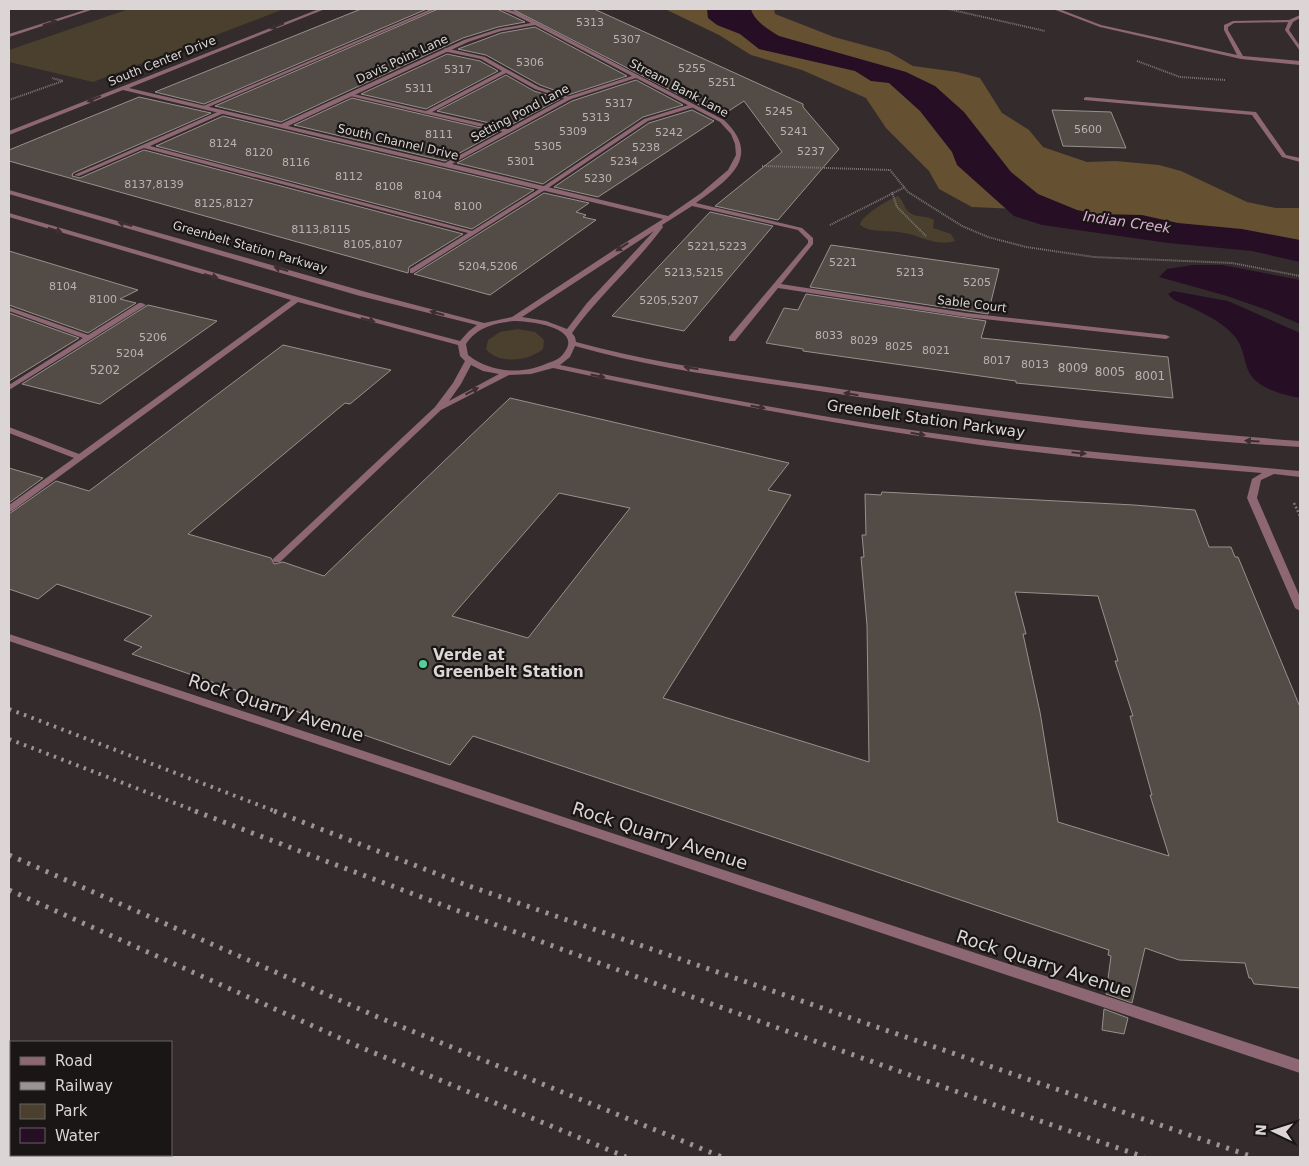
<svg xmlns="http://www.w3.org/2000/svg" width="1309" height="1166" font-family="'DejaVu Sans',sans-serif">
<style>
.green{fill:#4b402e}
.forest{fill:#655131}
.water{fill:#260e24}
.building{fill:#524b46;stroke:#98908b;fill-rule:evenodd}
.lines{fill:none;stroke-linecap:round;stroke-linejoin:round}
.path-far1{stroke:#7d7676;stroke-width:2;stroke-dasharray:1 1;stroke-linecap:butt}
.path{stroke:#7d7676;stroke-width:2.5;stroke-dasharray:2 2;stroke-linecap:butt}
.lane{fill:#8d6773;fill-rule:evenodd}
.street{fill:#8d6773;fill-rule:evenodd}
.rail-far1{stroke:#9a9493;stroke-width:4;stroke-dasharray:2.5 5.5;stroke-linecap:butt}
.rail{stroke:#9a9493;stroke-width:5;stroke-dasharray:3 7;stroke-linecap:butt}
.oneway{fill:#3c2e31}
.poi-dot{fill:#51d398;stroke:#191615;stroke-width:2}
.labels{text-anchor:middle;stroke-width:4.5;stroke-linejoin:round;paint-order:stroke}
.far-number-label{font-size:11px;fill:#b9b3b1}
.far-street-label{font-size:12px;fill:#dbd6d5;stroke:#191615}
.number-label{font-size:12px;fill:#b9b3b1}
.far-water-label{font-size:14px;font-style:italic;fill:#e1aeda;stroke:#191615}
.street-label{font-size:15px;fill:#dbd6d5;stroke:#191615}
.poi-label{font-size:15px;font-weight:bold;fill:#dbd6d5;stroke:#191615;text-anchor:start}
.near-street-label{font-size:18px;fill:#dbd6d5;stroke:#191615}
</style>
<rect width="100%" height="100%" fill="#342c2c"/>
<g class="green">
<path d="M 129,9 L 284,9 L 93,82 L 9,62 L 9,50 Z"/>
<path d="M 898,196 C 904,201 904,209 910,213 C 916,218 927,215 934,220 L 933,228 L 951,234 L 955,241 C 934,247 919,234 898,232 C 886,230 871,233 860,225 C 861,216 889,199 898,196 Z"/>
<path d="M 518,329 L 535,332 L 544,340 L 543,349 C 529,361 498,365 486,349 L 488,340 L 500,332 Z"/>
</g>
<path class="forest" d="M 665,9 L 774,9 L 775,14 L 834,37 L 889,52 L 913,66 L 957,72 L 980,78 L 1002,113 L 1029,130 L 1043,147 L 1087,162 L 1115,161 L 1159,165 L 1181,171 L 1247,202 L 1276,208 L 1300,208 L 1300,249 L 1059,211 L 972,207 L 939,189 L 929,171 L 886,128 L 866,98 L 802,70 L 751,55 L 719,35 Z"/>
<g class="water">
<path d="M 707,9 L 751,9 C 754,21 769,30 779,36 L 906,72 L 935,86 L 964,112 L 1011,172 L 1038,194 L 1077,210 L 1097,214 L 1142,215 L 1178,223 L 1242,229 L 1300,240 L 1300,262 L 1252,251 L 1168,243 L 1042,225 L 1014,216 L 957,165 L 952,152 L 920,111 L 889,83 L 871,81 L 855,71 L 759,49 L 740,34 L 717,25 L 708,18 Z"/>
<path d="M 1193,265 L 1222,265 L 1300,280 L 1300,324 L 1267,310 L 1227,296 L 1159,277 L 1167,269 Z"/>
<path d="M 1173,291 L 1228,301 L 1300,333 L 1300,398 C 1283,395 1255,388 1248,370 C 1244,360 1243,347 1236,338 C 1222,320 1195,309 1174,300 L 1168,294 Z"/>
</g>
<g class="building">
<path d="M 361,9 L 427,9 L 204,104 L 155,92 Z"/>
<path d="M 438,9 L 497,9 L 525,22 L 498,27 L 463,38 L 281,122 L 215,106 Z"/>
<path d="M 512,9 L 594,9 L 803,104 L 803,107 L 839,149 L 778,220 L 715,206 L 782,152 L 744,101 L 721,116 Z"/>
<path d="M 535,27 L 627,76 L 568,95 L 540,85 L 486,55 L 458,49 L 501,33 Z"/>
<path d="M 447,54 L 480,61 L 498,71 L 426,109 L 361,94 Z"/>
<path d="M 506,75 L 534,91 L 560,99 L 507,127 L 437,111 Z"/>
<path d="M 636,80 L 683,105 L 643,117 L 543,184 L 457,163 L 572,101 Z"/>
<path d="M 139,97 L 211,113 L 73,173 L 72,176 L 80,178 L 144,150 L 463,234 L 409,267 L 408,273 L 9,161 L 9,150 Z"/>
<path d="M 352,98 L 498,132 L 445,161 L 294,125 Z"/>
<path d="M 692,110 L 714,121 L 598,197 L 554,187 L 649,123 Z"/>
<path d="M 1052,110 L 1111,112 L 1126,148 L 1063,146 Z"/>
<path d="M 223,116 L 534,190 L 472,229 L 156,146 Z"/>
<path d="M 544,193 L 589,203 L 576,212 L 586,215 L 583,217 L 596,220 L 490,295 L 414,274 Z"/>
<path d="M 710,212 L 773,226 L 684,331 L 612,316 Z"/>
<path d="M 831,245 L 999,269 L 988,314 L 810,287 Z"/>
<path d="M 9,251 L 138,290 L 120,299 L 136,303 L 88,333 L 9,305 Z"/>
<path d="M 806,294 L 986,321 L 981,338 L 1168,357 L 1173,398 L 1016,383 L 1016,381 L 803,351 L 803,349 L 766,343 L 784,308 L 798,310 Z"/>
<path d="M 148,305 L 217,321 L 100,404 L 22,384 Z"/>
<path d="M 9,313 L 79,338 L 9,381 Z"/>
<path d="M 283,345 L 391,370 L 350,404 L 345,403 L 188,534 L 271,558 L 274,564 L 283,562 L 324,576 L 510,398 L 789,463 L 768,490 L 791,495 L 663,698 L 869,762 L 867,625 L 861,557 L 864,557 L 862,535 L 866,535 L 865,494 L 881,495 L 882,492 L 943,495 L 1134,505 L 1195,510 L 1209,547 L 1231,547 L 1235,557 L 1238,557 L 1300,707 L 1300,988 L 1254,984 L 1251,978 L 1249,978 L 1245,963 L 1179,960 L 1145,948 L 1132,1003 L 1106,994 L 1111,956 L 1108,955 L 1109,950 L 473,736 L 450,765 L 132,654 L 142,647 L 124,640 L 152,616 L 57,584 L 38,599 L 9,589 L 9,514 L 56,481 L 89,491 ZM 559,493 L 630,508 L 528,638 L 452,616 ZM 1015,592 L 1098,596 L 1118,661 L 1115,661 L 1133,716 L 1130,716 L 1152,795 L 1150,795 L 1169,856 L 1058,822 L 1040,712 L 1023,634 L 1026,634 Z"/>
<path d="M 9,468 L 43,478 L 9,503 Z"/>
<path d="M 1104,1009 L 1128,1018 L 1124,1034 L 1102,1030 Z"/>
</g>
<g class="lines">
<g class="path-far1">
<path d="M 948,9 L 1045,31"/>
<path d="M 1137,61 L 1180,77 L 1225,80"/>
<path d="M 9,100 L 63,81 L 52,78"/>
<path d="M 762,166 L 890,170 L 908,192 L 962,226 L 988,237 L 1026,247 L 1094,257 L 1232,263 L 1300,276"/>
<path d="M 892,192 L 897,207 L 926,236"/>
<path d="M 830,225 L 905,187"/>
</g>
<path class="path" d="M 1294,503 L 1300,516"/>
<g class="lane">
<path d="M 431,9 L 436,9 L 206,108 L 201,107 Z"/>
<path d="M 1053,9 L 1059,9 L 1101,25 L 1237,55 L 1224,30 L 1224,25 L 1233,21 L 1291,20 L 1293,22 L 1234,23 L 1228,27 L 1228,30 L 1243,56 L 1300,61 L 1300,65 L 1241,59 L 1100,27 Z"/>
<path d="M 445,48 L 485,57 L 539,87 L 572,98 L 569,100 L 535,89 L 506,73 L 432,112 L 510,130 L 511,131 L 508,133 L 346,95 L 349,93 L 426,111 L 502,71 L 481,59 L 443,51 Z"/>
<path d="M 1086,97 L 1256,112 L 1286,155 L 1300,158 L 1300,162 L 1282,157 L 1252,115 L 1084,100 L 1084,98 Z"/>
<path d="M 692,104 L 695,106 L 694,107 L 648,121 L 545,190 L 413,273 L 410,273 L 410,269 L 468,233 L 144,148 L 79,176 L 74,175 L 222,110 L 224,111 L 224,113 L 150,146 L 472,231 L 541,188 L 644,119 Z"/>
<path d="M 139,303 L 142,303 L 146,305 L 9,390 L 9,385 L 83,338 L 9,311 L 9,307 L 88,335 Z"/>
</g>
<g class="street">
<path d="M 88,9 L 94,9 L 9,37 L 9,34 Z"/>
<path d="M 319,9 L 325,9 L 129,88 L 281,124 L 464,40 L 498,29 L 531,23 L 513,14 L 499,9 L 505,9 L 517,12 L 724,120 C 763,157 728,180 696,203 L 802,228 L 813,238 L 813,244 L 781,284 L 966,313 L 1166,335 L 1170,337 L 1166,339 L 966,317 L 778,288 L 735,341 L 729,341 L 729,337 L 808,243 L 808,240 L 798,230 L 692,206 L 662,225 L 663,227 C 635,265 599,295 572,333 L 575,337 L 576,342 C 656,364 738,374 820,386 C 980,410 1139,429 1300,441 L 1300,447 C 1144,438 987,417 832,393 C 746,380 659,370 575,346 L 570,357 L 560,365 C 701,395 842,422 984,440 C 1089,453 1195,461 1300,471 L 1300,477 L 1274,474 L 1261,480 L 1257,498 L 1300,597 L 1300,611 L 1295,608 L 1247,498 L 1252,479 L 1262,473 C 1168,465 1074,458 980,445 C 837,425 695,398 553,368 L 531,374 L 509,375 L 441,410 L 280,562 L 274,562 L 272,560 L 274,558 L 435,407 L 453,383 L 465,361 L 460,356 L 458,345 L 298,302 L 12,511 L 9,512 L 9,505 L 74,458 L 9,433 L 9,427 L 79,454 L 291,300 L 9,217 L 9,213 L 339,309 L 460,341 L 469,331 L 477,325 L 360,296 L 9,194 L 9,190 L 366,292 L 484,323 L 512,317 L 620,246 L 663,219 L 123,90 L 9,135 L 9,131 ZM 535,25 L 632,76 L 567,97 L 445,163 L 288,126 L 468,42 L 501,31 ZM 636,78 L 720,122 L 731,134 L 735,144 L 736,155 L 728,170 L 701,193 L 668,216 L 452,164 L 571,99 ZM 654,231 L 587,303 L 567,329 L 546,321 L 522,317 ZM 514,321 C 529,321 584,327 564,353 C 560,359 554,361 548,363 C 522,375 491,373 468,355 L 466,344 C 477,327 495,323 514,321 ZM 471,365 L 483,371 L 499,374 L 449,401 L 461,384 Z"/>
<path d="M 1300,15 L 1300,18 L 1293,22 L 1289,30 L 1300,46 L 1300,51 L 1285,30 L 1289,20 Z"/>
<path d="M 9,634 L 1300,1060 L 1300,1073 L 9,641 Z"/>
</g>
<g class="rail-far1">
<path d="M 9,709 L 277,812"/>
<path d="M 9,739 L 198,812"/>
</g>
<g class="rail">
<path d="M 195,811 C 509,932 826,1047 1144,1157"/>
<path d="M 274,811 L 466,885 L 1253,1157"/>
<path d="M 9,855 L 380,1018 L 722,1157"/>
<path d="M 9,890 L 360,1047 L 626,1157"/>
</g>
</g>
<defs><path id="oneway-solid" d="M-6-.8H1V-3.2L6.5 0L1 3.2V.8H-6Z" transform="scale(1.25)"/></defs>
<g class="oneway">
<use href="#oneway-solid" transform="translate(50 23) rotate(-18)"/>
<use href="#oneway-solid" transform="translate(277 26) rotate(159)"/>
<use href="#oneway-solid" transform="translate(94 99) rotate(158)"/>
<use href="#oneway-solid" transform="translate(125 224) rotate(-164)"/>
<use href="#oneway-solid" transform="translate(55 230) rotate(18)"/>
<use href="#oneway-solid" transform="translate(622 247) rotate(147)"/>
<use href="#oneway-solid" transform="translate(281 269) rotate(-164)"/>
<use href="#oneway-solid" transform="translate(211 276) rotate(16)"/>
<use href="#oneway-solid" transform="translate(437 313) rotate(-165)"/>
<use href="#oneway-solid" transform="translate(368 320) rotate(15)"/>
<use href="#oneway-solid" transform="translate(691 368) rotate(-170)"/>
<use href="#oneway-solid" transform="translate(598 376) rotate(12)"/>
<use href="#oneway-solid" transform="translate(472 391) rotate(-28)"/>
<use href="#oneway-solid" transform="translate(851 394) rotate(-171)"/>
<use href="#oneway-solid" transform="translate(758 407) rotate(10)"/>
<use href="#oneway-solid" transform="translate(918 434) rotate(9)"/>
<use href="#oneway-solid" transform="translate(1252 441) rotate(-176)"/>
<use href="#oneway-solid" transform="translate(1079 453) rotate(6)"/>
</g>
<circle class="poi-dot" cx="423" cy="664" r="5"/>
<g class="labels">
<g class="far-number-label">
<text x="590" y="26">5313</text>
<text x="627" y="43">5307</text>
<text x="530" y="66">5306</text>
<text x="692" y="72">5255</text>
<text x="458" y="73">5317</text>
<text x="722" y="86">5251</text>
<text x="419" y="92">5311</text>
<text x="619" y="107">5317</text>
<text x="779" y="115">5245</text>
<text x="596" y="121">5313</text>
<text x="1088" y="133">5600</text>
<text x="573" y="135">5309</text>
<text x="794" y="135">5241</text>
<text x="669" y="136">5242</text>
<text x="439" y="138">8111</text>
<text x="223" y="147">8124</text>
<text x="548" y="150">5305</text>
<text x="646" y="151">5238</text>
<text x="811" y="155">5237</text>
<text x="259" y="156">8120</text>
<text x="521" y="165">5301</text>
<text x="624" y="165">5234</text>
<text x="296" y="166">8116</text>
<text x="349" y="180">8112</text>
<text x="598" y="182">5230</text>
<text x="154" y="188">8137,8139</text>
<text x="389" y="190">8108</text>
<text x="428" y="199">8104</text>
<text x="224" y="207">8125,8127</text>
<text x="468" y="210">8100</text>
<text x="321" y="233">8113,8115</text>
<text x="373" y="248">8105,8107</text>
<text x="717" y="250">5221,5223</text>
<text x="843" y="266">5221</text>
<text x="488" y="270">5204,5206</text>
<text x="694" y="276">5213,5215</text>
<text x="910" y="276">5213</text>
<text x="977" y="286">5205</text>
<text x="63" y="290">8104</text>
<text x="103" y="303">8100</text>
<text x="669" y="304">5205,5207</text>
<text x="829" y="339">8033</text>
<text x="153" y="341">5206</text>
<text x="864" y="344">8029</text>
<text x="899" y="350">8025</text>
<text x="936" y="354">8021</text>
<text x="130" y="357">5204</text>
<text x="997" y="364">8017</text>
<text x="1035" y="368">8013</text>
</g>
<g class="far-street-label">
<text transform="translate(402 59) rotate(-25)" y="4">Davis Point Lane</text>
<text transform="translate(162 61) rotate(-22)" y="4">South Center Drive</text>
<text transform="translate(679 88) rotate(28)" y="4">Stream Bank Lane</text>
<text transform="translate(520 113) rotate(-28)" y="4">Setting Pond Lane</text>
<text transform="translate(398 142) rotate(13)" y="4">South Channel Drive</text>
<text transform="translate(250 247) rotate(16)" y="4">Greenbelt Station Parkway</text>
<text transform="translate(972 304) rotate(7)" y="4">Sable Court</text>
</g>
<g class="number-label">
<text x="1073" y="372">8009</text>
<text x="105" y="374">5202</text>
<text x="1110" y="376">8005</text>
<text x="1150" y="380">8001</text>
</g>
<g class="far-water-label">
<text transform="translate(1127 222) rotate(8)" y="5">Indian Creek</text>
</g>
<g class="street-label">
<text transform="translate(926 419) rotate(8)" y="5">Greenbelt Station Parkway</text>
</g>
<g class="poi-label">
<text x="433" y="660">Verde at<tspan x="433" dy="17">Greenbelt Station</tspan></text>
</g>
<g class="near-street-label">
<text transform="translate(276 708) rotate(18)" y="6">Rock Quarry Avenue</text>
<text transform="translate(660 836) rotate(18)" y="6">Rock Quarry Avenue</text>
<text transform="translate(1044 964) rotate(18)" y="6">Rock Quarry Avenue</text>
</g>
</g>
<rect width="1309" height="1166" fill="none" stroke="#dbd6d5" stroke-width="20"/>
<rect x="10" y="1041" width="162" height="115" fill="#191615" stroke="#676362"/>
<rect x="20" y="1057" width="25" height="8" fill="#8d6773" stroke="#676362"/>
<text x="55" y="1066" font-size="15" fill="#dbd6d5">Road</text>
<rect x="20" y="1082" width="25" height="8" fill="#9a9493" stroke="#676362"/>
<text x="55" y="1091" font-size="15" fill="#dbd6d5">Railway</text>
<rect x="20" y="1104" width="25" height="15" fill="#4b402e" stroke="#676362"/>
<text x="55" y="1116" font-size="15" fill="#dbd6d5">Park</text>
<rect x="20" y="1128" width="25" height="15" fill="#260e24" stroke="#676362"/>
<text x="55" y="1141" font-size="15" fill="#dbd6d5">Water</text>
<g transform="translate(1274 1131) rotate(274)" stroke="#191615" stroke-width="4" paint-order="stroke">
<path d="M0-4L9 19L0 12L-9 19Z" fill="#dbd6d5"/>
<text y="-8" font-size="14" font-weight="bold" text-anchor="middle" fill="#dbd6d5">N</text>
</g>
</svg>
